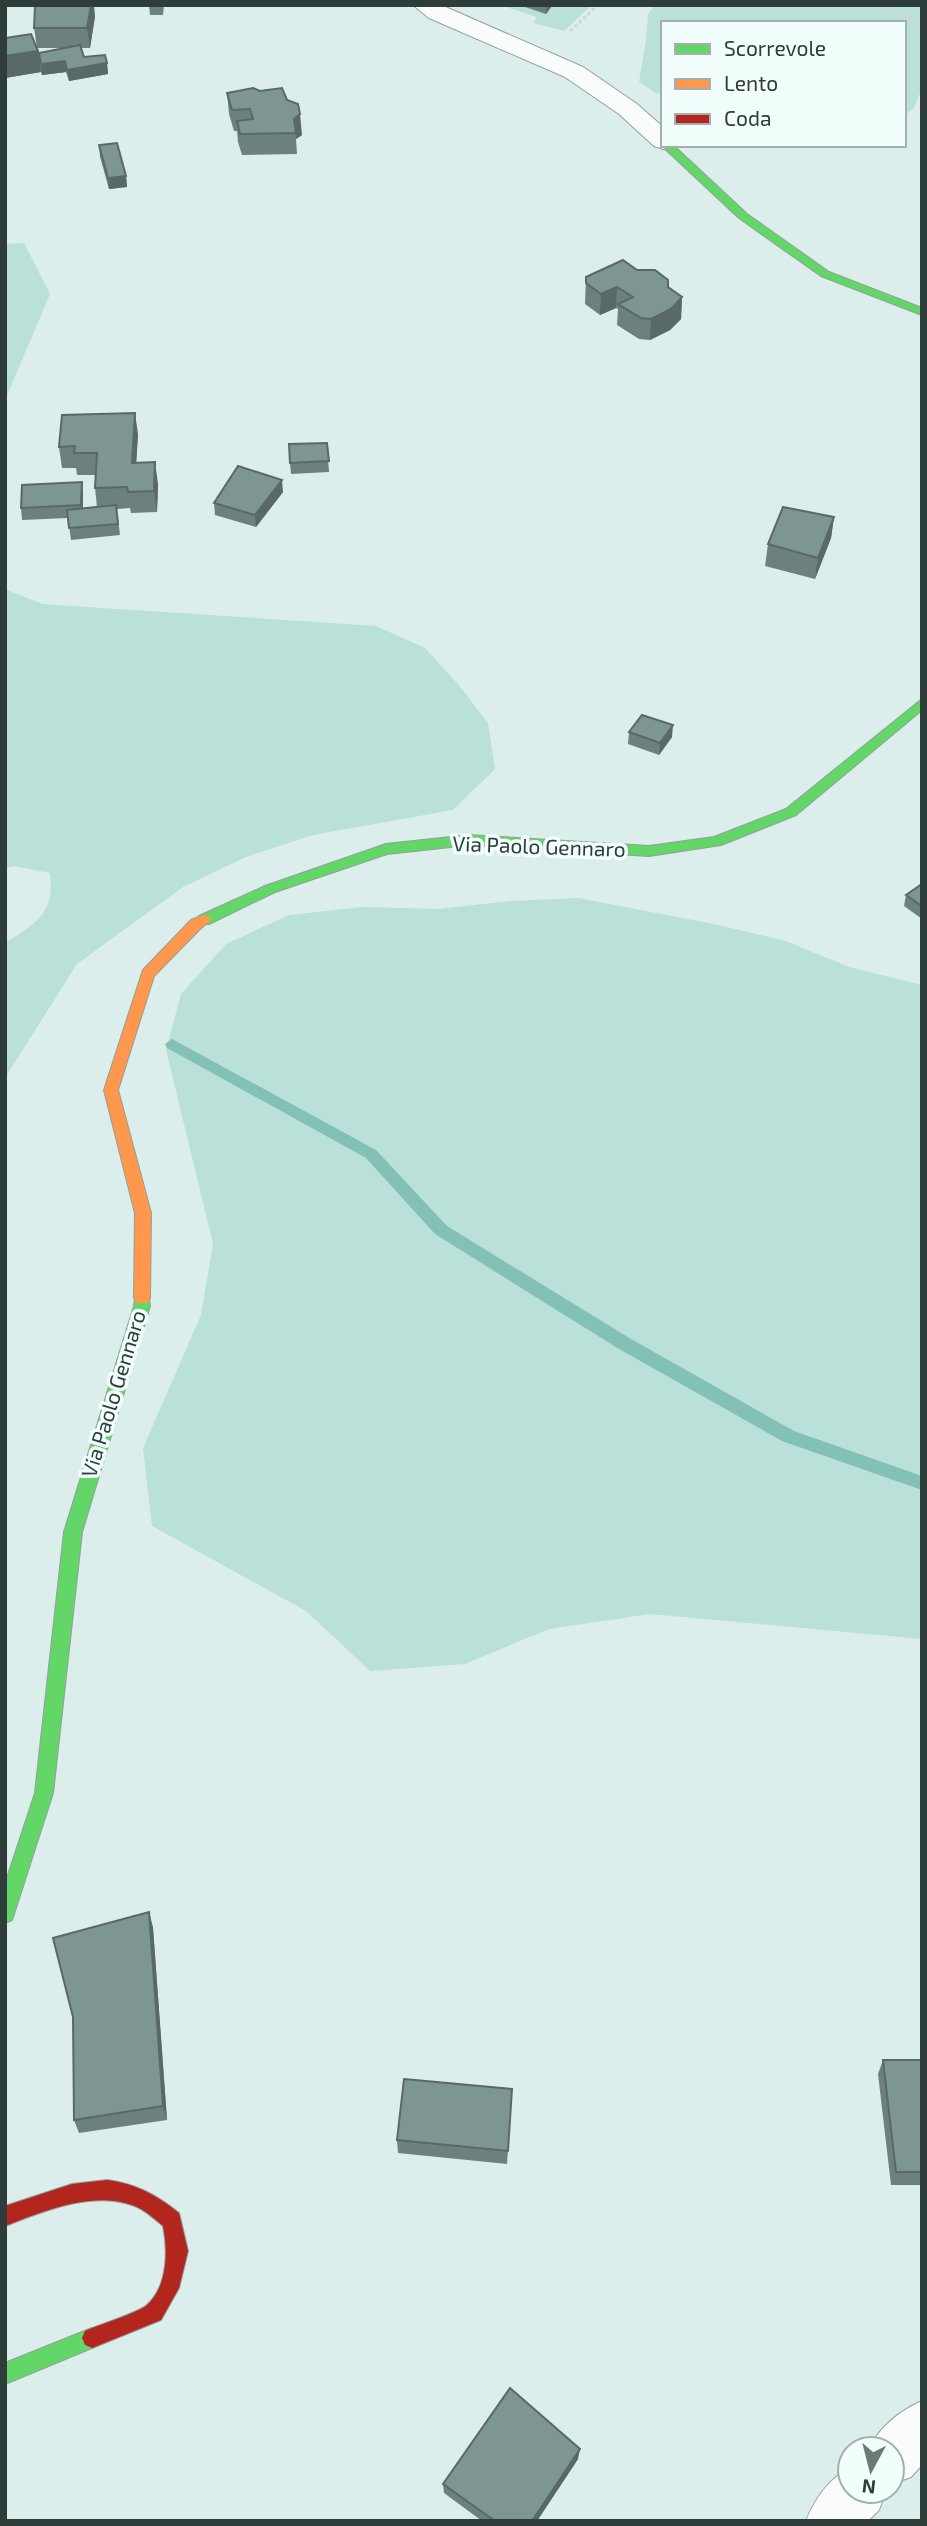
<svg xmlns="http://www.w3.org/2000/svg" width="927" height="2526" font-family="'Exo 2',sans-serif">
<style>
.green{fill:#b9e1da}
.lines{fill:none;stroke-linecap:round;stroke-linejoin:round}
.stream{fill:#83c0b6;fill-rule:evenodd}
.street-casing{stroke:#92a09d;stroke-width:2}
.fast-casing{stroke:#92a09d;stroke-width:2}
.slow-casing{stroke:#92a09d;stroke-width:2}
.jam-casing{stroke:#92a09d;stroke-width:2}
.path{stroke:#d3d9d7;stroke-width:3.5;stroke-dasharray:3.5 2.5;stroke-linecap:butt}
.street{fill:#fafcfc;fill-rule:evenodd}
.fast{fill:#63d668;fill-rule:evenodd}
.slow{fill:#ff974d;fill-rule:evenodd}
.jam{fill:#b3261e;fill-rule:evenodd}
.wall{fill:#6c817e;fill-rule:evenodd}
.shaded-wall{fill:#586967}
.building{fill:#7d9693;stroke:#586967;stroke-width:2}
.labels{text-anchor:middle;stroke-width:7;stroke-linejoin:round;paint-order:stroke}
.street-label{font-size:21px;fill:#2f3d3a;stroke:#f1fefb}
</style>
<rect width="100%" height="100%" fill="#dceeeb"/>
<g class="green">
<path d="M 499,5 L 592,5 L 564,31 L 533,23 L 537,17 Z"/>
<path d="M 655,5 L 922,5 L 922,94 L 919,95 L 914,108 L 904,116 L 904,23 L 663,23 L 663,94 L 656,93 L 639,82 L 646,40 L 648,14 Z"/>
<path d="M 24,243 L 50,294 L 5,400 L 5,244 Z"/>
<path d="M 5,589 L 42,604 L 376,626 L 425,648 L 458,684 L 488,723 L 495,769 L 453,810 L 313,835 L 246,857 L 183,887 L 77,964 L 5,1078 L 5,943 C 37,923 55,913 50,873 L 14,866 L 5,868 Z"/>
<path d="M 578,898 L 714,924 L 786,941 L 849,967 L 922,985 L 922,1639 L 650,1614 L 549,1629 L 465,1664 L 370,1671 L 306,1611 L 152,1526 L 143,1448 L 201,1315 L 213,1244 L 166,1050 L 181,994 L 226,944 L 289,915 L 362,907 L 437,909 L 510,901 Z"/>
</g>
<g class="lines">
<path class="stream" d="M 172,1039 L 376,1150 L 447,1226 L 631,1339 L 794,1431 L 922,1476 L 922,1490 L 782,1441 L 619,1349 L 435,1234 L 366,1158 L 167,1048 L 165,1044 Z"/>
<defs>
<g id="street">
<path d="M 413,5 L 441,5 L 583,67 L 637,104 L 663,127 L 663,145 L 673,145 L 663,149 L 654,146 L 619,114 L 565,77 L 429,18 Z"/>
<path d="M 922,2401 L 922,2465 L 911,2477 L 892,2484 L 892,2449 L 869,2449 C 879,2427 901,2410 922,2401 Z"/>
<path d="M 850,2469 L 850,2491 L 886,2491 L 879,2510 L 868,2521 L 806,2521 C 814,2501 829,2477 850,2469 Z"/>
</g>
<g id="fast">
<path d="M 663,144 L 673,145 L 747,214 L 829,272 L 922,308 L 922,315 L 821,276 L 739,218 L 663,147 Z"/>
<path d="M 922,699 L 922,710 L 796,815 L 721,845 L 649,856 L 469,845 L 387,854 L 275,892 L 209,924 L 199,924 L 197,920 L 199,916 L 265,886 L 386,844 L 469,835 L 649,846 L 714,837 L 786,809 Z"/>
<path d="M 142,1292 L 148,1293 L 150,1306 L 82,1532 L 53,1793 L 14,1914 L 12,1920 L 5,1923 L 5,1884 L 35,1793 L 64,1532 L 134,1306 L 136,1293 Z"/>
<path d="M 92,2328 L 99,2331 L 102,2338 L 99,2345 L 5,2384 L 5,2363 Z"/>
</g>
<path id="slow" d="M 204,915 L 209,916 L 211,920 L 201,928 L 154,976 L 118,1090 L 151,1213 L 150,1298 L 148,1303 L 136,1303 L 134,1298 L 135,1213 L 104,1090 L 143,970 L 191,920 Z"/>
<path id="jam" d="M 107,2180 C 137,2184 156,2195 179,2213 L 188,2251 L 179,2288 L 161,2320 L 92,2348 L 85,2345 L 82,2338 L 85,2331 C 98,2325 138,2313 147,2305 C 168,2286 168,2250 163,2226 C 155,2219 146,2211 137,2207 C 95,2189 44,2211 5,2226 L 5,2206 L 72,2184 Z"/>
</defs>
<use href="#street" class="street-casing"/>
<use href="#fast" class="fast-casing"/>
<use href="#slow" class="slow-casing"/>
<use href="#jam" class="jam-casing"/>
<g class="path">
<path d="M 879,5 L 922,25"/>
<path d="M 570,31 L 598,5"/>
</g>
<use href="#street" class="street"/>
<use href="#fast" class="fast"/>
<use href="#slow" class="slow"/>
<use href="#jam" class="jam"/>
</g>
<g class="wall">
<path d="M 149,5 L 164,5 L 163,15 L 150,15 Z"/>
<path d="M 519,5 L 551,5 L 551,7 L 546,14 Z"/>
<path d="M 95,16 L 90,48 L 81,48 L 84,57 L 107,63 L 108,74 L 69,81 L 66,72 L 42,75 L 41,72 L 5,78 L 5,38 L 37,48 L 34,28 ZM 37,48 L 62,48 L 39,53 Z"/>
<path d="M 260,91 L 287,100 L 302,135 L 296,139 L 297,154 L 242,155 L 238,142 L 237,131 L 234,131 L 229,114 L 227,93 Z"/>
<path d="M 99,145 L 126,176 L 127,187 L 109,189 L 100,157 Z"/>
<path d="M 637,270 L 668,287 L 682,297 L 681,319 L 670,330 L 650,340 L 639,339 L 617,325 L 618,309 L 616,308 L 600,315 L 585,304 L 586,277 Z"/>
<path d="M 138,434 L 136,463 L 158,484 L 157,512 L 131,513 L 130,508 L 117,509 L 120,535 L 71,540 L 68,518 L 22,520 L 21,508 L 82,482 L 83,494 L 83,508 L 97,507 L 95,488 L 96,475 L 77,475 L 76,468 L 62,468 L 59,447 Z"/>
<path d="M 327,443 L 329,472 L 291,474 L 290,463 Z"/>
<path d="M 283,492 L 256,527 L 215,515 L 214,503 Z"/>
<path d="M 834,517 L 831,538 L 815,579 L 765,566 L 768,544 Z"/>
<path d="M 629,732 L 672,737 L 659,755 L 628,744 Z"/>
<path d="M 922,884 L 922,919 L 904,906 L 906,895 Z"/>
<path d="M 149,1912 L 153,1928 L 167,2120 L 79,2133 L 74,2120 Z"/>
<path d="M 883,2060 L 922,2060 L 922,2185 L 891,2185 L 878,2074 Z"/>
<path d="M 512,2089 L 507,2164 L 398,2153 L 397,2140 Z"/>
<path d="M 578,2459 L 537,2521 L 482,2521 L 444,2493 L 443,2484 Z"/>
</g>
<g class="shaded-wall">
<path d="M 91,5 L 94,5 L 95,16 L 90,48 L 87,28 Z"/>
<path d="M 546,5 L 551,5 L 551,7 L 546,14 Z"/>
<path d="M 38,51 L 41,72 L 5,78 L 5,56 Z"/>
<path d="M 65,61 L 66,72 L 42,75 L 41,64 Z"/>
<path d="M 107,63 L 108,74 L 69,81 L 67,70 Z"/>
<path d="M 300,114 L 302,135 L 296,139 L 294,119 Z"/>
<path d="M 126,176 L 127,187 L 109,189 L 108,178 Z"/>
<path d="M 617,287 L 616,308 L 600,315 L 601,294 Z"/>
<path d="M 682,297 L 681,319 L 670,330 L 650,340 L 651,319 Z"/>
<path d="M 135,413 L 138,434 L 135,484 L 132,463 Z"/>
<path d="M 155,462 L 158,484 L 157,512 L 154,491 Z"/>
<path d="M 282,480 L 283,492 L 256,527 L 255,515 Z"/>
<path d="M 82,482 L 83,494 L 83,517 L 81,505 Z"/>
<path d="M 834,517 L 831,538 L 815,579 L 818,558 Z"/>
<path d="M 673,725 L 672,737 L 659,755 L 660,743 Z"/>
<path d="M 149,1912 L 153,1928 L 167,2120 L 163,2106 Z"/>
<path d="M 580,2449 L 578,2459 L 537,2521 L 532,2521 Z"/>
</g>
<g class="building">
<path d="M 35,5 L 91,5 L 87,28 L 34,28 Z"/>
<path d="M 31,34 L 38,51 L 5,56 L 5,38 Z"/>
<path d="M 80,45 L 84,57 L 105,55 L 107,63 L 67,70 L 65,61 L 41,64 L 39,53 Z"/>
<path d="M 253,88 L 260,91 L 282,88 L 287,100 L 298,104 L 300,114 L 294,119 L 296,133 L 240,134 L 237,121 L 253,119 L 250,109 L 232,110 L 227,93 Z"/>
<path d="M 117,143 L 126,176 L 108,178 L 99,145 Z"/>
<path d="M 623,260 L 637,270 L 655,270 L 668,280 L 668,287 L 682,297 L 671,309 L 651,319 L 641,318 L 618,304 L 633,297 L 617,287 L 601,294 L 586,283 L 586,277 Z"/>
<path d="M 135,413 L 132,463 L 155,462 L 154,491 L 128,492 L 127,487 L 95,488 L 97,453 L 74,453 L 75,446 L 59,447 L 62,415 Z"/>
<path d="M 327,443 L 329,461 L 290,463 L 289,444 Z"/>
<path d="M 238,466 L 282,480 L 255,515 L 214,503 Z"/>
<path d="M 82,482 L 81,505 L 21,508 L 22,485 Z"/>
<path d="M 116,505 L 118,524 L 69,528 L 67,510 Z"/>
<path d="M 783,507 L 834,517 L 818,558 L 768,544 Z"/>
<path d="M 642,715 L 673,725 L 660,743 L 629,732 Z"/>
<path d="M 922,884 L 922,906 L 906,895 Z"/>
<path d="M 149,1912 L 163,2106 L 74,2120 L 73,2017 L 53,1938 Z"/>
<path d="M 883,2060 L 922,2060 L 922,2172 L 896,2172 Z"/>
<path d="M 404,2079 L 512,2089 L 508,2151 L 397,2140 Z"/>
<path d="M 510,2388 L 580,2449 L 532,2521 L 495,2521 L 443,2484 Z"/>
</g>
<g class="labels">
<g class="street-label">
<text transform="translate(539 847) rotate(2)" y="7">Via Paolo Gennaro</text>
<text transform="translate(114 1394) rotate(-73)" y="7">Via Paolo Gennaro</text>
</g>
</g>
<rect width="927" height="2526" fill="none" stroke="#2f3d3a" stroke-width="14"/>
<rect x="661" y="21" width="245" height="126" fill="#f1fefb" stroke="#a3b1ae" stroke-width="2"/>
<rect x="675" y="44" width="35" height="10" fill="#63d668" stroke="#a3b1ae" stroke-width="2"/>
<text x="724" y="56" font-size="21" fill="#2f3d3a">Scorrevole</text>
<rect x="675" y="79" width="35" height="10" fill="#ff974d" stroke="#a3b1ae" stroke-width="2"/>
<text x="724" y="91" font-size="21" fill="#2f3d3a">Lento</text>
<rect x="675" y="114" width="35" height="10" fill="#b3261e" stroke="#a3b1ae" stroke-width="2"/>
<text x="724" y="126" font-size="21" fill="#2f3d3a">Coda</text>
<g transform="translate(871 2470) rotate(187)"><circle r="33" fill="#f1fefb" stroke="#a3b1ae" stroke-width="2"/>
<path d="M0-5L12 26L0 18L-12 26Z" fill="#6c7b78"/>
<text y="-10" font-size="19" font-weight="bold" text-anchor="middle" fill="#2f3d3a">N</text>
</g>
</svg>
